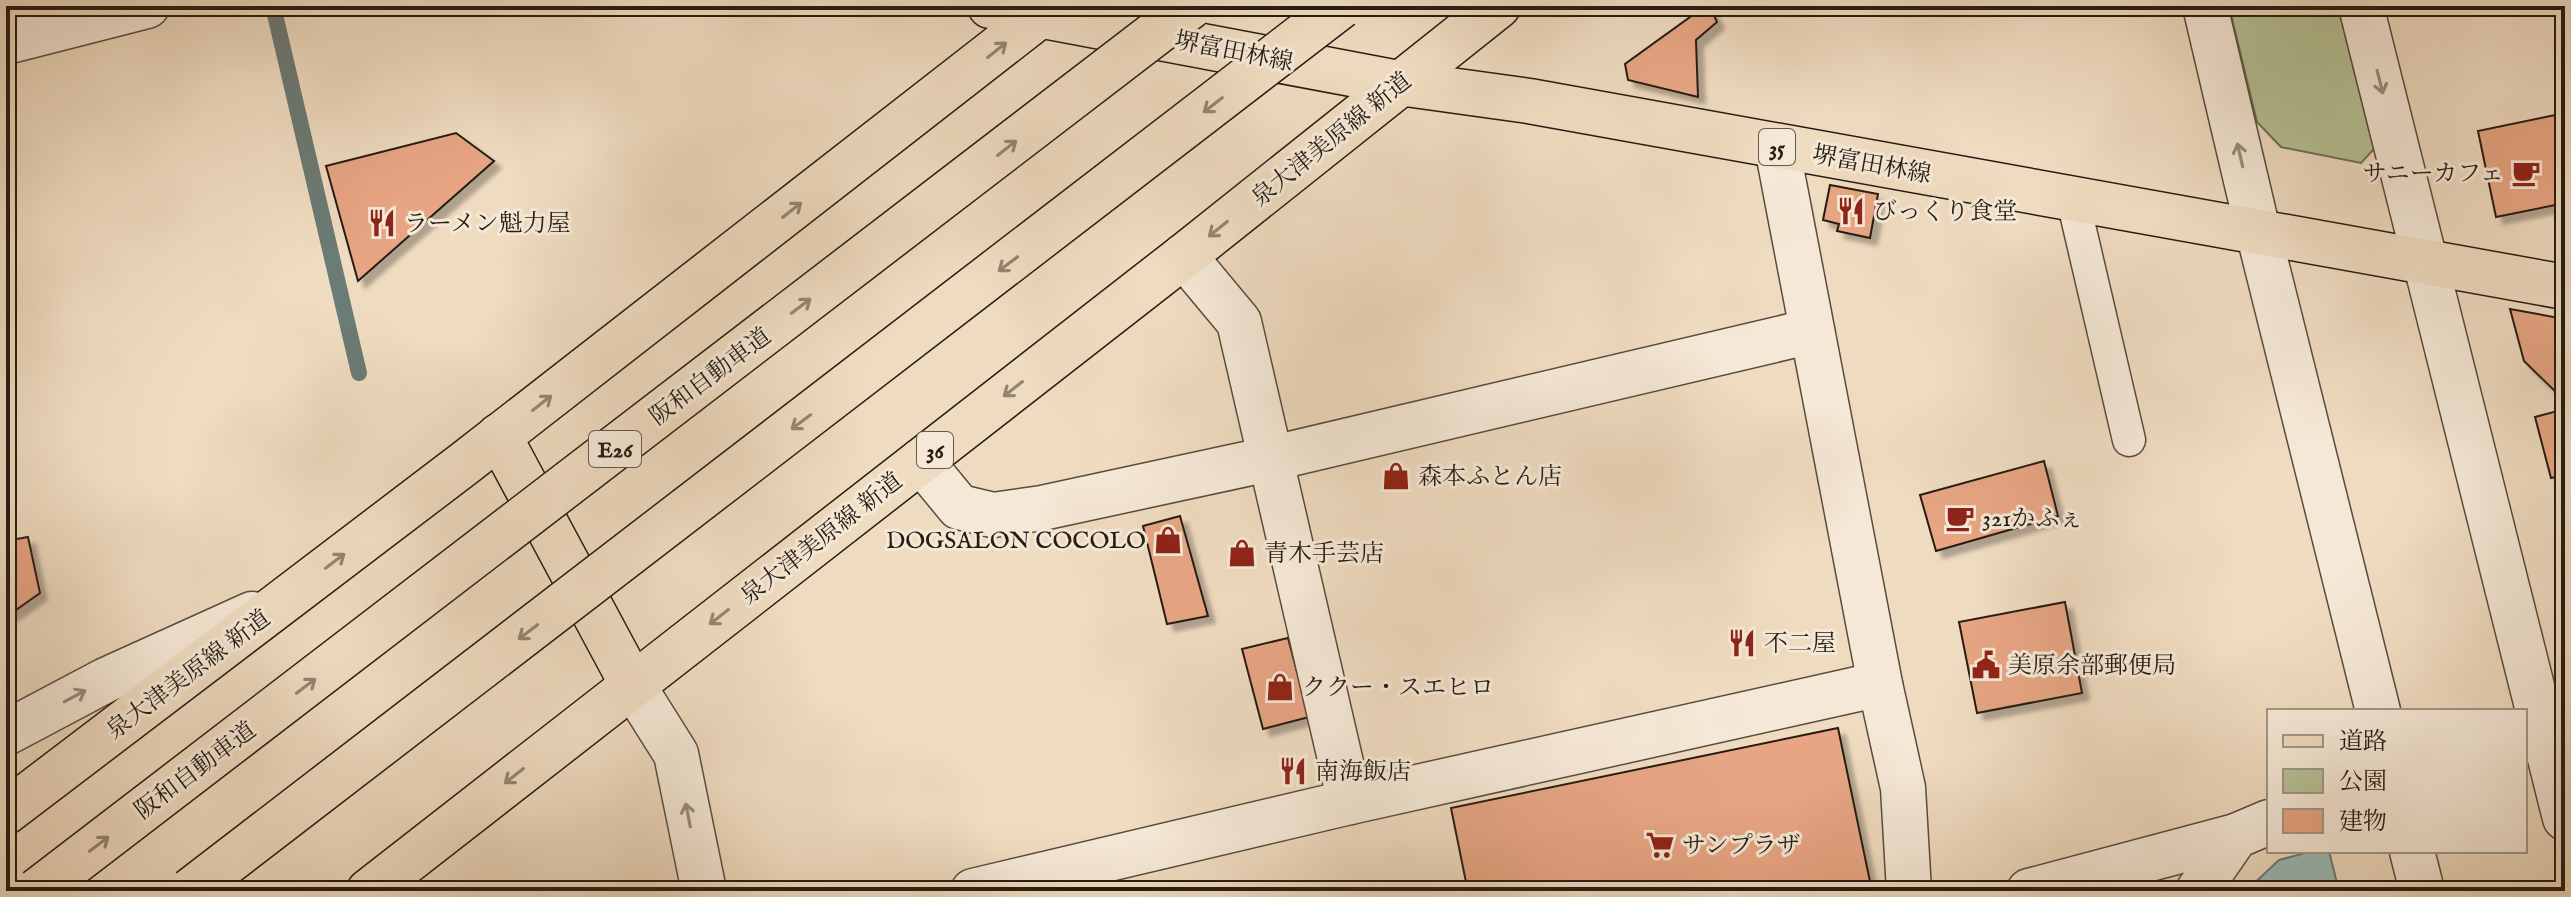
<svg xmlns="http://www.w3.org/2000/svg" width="2571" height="897" font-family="'IM FELL English','Noto Serif JP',serif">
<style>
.green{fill:#b5c195;stroke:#6d6e54;stroke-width:2}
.water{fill:#9abab7;stroke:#6b7b75;stroke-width:2}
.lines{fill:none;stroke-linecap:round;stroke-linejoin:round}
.stream{stroke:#6b7b75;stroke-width:16}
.building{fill:#e7a583;stroke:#251c13;stroke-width:2;filter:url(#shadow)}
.service-casing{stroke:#584c3e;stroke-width:35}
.minor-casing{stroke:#584c3e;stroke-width:47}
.primary-casing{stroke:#251c13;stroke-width:47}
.service{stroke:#f5e8d6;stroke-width:32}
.minor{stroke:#f5e8d6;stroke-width:44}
.primary{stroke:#efdbc0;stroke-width:44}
.motorway-bridge-casing{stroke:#251c13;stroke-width:47;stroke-linecap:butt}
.motorway-bridge{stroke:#efdbc0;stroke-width:44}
.oneway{stroke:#948572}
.oneway2{stroke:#978c7e}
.labels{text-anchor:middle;stroke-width:6;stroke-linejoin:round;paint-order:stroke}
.shield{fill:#f5e8d6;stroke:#63594e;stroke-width:2}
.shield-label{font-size:22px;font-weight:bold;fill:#251c13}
.street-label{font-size:24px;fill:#251c13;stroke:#f5e8d6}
.poi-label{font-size:24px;fill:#251c13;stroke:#f5e8d6;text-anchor:start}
</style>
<defs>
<filter id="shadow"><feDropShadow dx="7" dy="7" stdDeviation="2" flood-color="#0004"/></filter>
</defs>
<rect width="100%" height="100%" fill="#efdbc0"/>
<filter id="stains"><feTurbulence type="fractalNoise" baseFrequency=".0025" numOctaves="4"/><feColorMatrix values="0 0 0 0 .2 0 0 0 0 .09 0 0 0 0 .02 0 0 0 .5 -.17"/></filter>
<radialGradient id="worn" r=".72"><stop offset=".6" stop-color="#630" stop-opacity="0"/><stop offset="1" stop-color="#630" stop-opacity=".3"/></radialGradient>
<path class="green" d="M 2229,6 L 2338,6 L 2374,149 L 2361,163 L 2281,147 L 2257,122 Z"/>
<path class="water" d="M 2313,851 L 2329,851 L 2339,891 L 2246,891 L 2279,860 Z"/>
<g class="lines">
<path class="stream" d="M 273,6 L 359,373"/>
</g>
<g class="building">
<path d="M 1704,7 L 1712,11 L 1717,22 L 1696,40 L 1698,97 L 1628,80 L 1625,64 Z"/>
<path d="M 2565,113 L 2565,203 L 2496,217 L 2478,131 Z"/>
<path d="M 456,133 L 494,161 L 358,281 L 326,166 Z"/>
<path d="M 1830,185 L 1878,194 L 1870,238 L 1837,231 L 1839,224 L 1823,220 Z"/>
<path d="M 2510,309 L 2565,319 L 2565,401 L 2524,361 Z"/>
<path d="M 2565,409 L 2565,475 L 2551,478 L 2535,417 Z"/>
<path d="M 2044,461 L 2058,516 L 1936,551 L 1920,495 Z"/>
<path d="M 1180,516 L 1208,616 L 1167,624 L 1143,526 Z"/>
<path d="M 28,537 L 40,593 L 6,617 L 6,541 Z"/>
<path d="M 2065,602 L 2082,693 L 1977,713 L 1959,622 Z"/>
<path d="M 1288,638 L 1309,717 L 1263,729 L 1242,649 Z"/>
<path d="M 1838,728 L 1872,891 L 1424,891 L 1466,882 L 1451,808 Z"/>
</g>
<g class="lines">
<defs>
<path id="service" d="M 2073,200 L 2129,440"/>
<g id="minor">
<path d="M 2205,6 L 2258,231 L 2378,711"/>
<path d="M 2361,6 L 2565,818"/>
<path d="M 6,42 L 147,6"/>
<path d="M 1777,147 L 1880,684 L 1903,788 L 1909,891"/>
<path d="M 1184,256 L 1239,322 L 1350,802"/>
<path d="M 921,461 L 959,507 L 993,515 L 1042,508 L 1269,459 L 1812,331"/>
<path d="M 632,684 L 676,754 L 704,891"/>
<path d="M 6,733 L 106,680 L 252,614"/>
<path d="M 2412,851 L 2422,891"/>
<path d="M 973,891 L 1350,802 L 1880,684"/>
<path d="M 2029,891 L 2236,836"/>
<path d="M 2198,891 L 2236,836 L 2269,822"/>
</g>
<g id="primary">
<path d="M 990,6 L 1399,83 L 1529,101 L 2565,287"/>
<path d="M 499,436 L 632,684"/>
<path d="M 6,812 L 465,463 L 1052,6"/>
<path d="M 369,891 L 1184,256 L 1498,6"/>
</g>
</defs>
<use href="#service" class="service-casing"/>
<use href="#minor" class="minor-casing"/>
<use href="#primary" class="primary-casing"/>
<use href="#service" class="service"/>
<use href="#minor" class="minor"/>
<use href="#primary" class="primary"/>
<defs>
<g id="motorway-bridge">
<path d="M 37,891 L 1191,6"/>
<path d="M 190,891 L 1341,6"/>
</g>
</defs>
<use href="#motorway-bridge" class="motorway-bridge-casing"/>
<use href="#motorway-bridge" class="motorway-bridge"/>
</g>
<defs><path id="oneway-shaft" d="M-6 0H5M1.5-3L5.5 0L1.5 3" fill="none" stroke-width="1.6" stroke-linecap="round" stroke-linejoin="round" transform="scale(2)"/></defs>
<g class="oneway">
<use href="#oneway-shaft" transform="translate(997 50) rotate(-39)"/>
<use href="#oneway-shaft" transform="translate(1213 105) rotate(142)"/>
<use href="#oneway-shaft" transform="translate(1007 148) rotate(-38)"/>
<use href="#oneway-shaft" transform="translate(792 210) rotate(-38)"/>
<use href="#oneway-shaft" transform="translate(1218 229) rotate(141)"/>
<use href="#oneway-shaft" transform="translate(1008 264) rotate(143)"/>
<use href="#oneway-shaft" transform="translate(801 306) rotate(-37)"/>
<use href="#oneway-shaft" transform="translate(1013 389) rotate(142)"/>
<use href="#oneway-shaft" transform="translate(542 403) rotate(-38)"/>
<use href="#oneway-shaft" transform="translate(801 422) rotate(143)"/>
<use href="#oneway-shaft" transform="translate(335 561) rotate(-37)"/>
<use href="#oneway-shaft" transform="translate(719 617) rotate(142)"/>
<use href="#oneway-shaft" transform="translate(528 632) rotate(143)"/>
<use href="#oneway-shaft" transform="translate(306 686) rotate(-37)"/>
<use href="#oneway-shaft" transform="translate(514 776) rotate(142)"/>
<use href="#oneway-shaft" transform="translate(99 844) rotate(-37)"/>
</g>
<g class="oneway2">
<use href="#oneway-shaft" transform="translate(2380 82) rotate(76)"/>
<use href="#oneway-shaft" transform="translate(2240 155) rotate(-103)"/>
<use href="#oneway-shaft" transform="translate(75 696) rotate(-28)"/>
<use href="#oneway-shaft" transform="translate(688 815) rotate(-101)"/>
</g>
<defs>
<symbol id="cafe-bare" viewBox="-9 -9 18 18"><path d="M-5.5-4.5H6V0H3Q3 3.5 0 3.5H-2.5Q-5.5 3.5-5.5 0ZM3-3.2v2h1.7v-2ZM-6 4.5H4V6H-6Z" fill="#8f2418" stroke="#f5e8d6" stroke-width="2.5" paint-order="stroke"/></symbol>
<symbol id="restaurant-bare" viewBox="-9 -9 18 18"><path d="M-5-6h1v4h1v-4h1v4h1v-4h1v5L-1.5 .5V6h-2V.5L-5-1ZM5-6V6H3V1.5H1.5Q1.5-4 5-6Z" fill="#8f2418" stroke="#f5e8d6" stroke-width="2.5" paint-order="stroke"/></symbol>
<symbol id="shop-bare" viewBox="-9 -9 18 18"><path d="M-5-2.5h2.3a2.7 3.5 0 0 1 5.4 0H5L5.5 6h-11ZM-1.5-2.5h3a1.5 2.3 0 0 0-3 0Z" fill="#8f2418" stroke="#f5e8d6" stroke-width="2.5" paint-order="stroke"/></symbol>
<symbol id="civic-bare" viewBox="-9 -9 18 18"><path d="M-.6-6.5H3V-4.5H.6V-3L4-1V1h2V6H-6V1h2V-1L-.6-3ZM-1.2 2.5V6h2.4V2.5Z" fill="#8f2418" stroke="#f5e8d6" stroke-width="2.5" paint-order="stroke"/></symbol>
<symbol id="supermarket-bare" viewBox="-9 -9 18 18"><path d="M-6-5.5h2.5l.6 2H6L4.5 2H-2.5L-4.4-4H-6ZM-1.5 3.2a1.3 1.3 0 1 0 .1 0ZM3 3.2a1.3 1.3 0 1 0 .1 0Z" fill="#8f2418" stroke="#f5e8d6" stroke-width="2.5" paint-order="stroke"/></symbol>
</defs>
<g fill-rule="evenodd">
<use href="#cafe-bare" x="2506" y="153" width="40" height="40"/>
<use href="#restaurant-bare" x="1831" y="191" width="40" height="40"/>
<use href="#restaurant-bare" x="362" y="203" width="40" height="40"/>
<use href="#shop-bare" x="1376" y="456" width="40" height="40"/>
<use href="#cafe-bare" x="1940" y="498" width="40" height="40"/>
<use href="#shop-bare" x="1148" y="520" width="40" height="40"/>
<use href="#shop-bare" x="1222" y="533" width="40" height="40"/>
<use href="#restaurant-bare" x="1722" y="623" width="40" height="40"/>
<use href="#civic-bare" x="1966" y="645" width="40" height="40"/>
<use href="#shop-bare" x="1260" y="667" width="40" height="40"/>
<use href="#restaurant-bare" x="1273" y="751" width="40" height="40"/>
<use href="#supermarket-bare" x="1640" y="825" width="40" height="40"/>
</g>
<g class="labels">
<g class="shield">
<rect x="1759" y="129" width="36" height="36" rx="6"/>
<rect x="589" y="431" width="52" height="36" rx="6"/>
<rect x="917" y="432" width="36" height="36" rx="6"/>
</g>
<g class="shield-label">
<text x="1777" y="155">35</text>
<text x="615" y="457">E26</text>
<text x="935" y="458">36</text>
</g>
<g class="street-label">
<text transform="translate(1234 51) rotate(11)" y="8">堺富田林線</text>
<text transform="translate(1331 139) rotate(-39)" y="8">泉大津美原線 新道</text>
<text transform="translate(1872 164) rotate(10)" y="8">堺富田林線</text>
<text transform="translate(710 376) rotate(-37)" y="8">阪和自動車道</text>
<text transform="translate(821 538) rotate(-38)" y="8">泉大津美原線 新道</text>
<text transform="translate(188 674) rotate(-37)" y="8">泉大津美原線 新道</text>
<text transform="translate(195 770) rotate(-37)" y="8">阪和自動車道</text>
</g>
<g class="poi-label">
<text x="2504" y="181" text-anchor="end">サニーカフェ</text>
<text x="1873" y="219">びっくり食堂</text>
<text x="404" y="231">ラーメン魁力屋</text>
<text x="1418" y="484">森本ふとん店</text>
<text x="1982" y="526">321かふぇ</text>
<text x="1146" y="548" text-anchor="end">DOGSALON COCOLO</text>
<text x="1264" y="561">青木手芸店</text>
<text x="1764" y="651">不二屋</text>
<text x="2008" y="673">美原余部郵便局</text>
<text x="1302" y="695">ククー・スエヒロ</text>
<text x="1315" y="779">南海飯店</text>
<text x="1682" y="853">サンプラザ</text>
</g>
</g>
<rect width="2571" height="897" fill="none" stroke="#efdbc0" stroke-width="32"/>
<rect x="8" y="8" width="2555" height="881" fill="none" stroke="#251c13" stroke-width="4"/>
<rect x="16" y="16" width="2539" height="865" fill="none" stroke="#251c13" stroke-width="2"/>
<rect x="2267" y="709" width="260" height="144" fill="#f5e8d6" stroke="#a29688" stroke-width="2"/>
<rect x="2283" y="735" width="40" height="12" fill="#efdbc0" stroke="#a29688" stroke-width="2"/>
<text x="2339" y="749" font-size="24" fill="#251c13">道路</text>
<rect x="2283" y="769" width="40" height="24" fill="#b5c195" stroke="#a29688" stroke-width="2"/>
<text x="2339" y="789" font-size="24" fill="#251c13">公園</text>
<rect x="2283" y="809" width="40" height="24" fill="#e7a583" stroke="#a29688" stroke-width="2"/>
<text x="2339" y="829" font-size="24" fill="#251c13">建物</text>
<rect width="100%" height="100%" filter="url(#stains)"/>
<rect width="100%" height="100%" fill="url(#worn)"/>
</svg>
